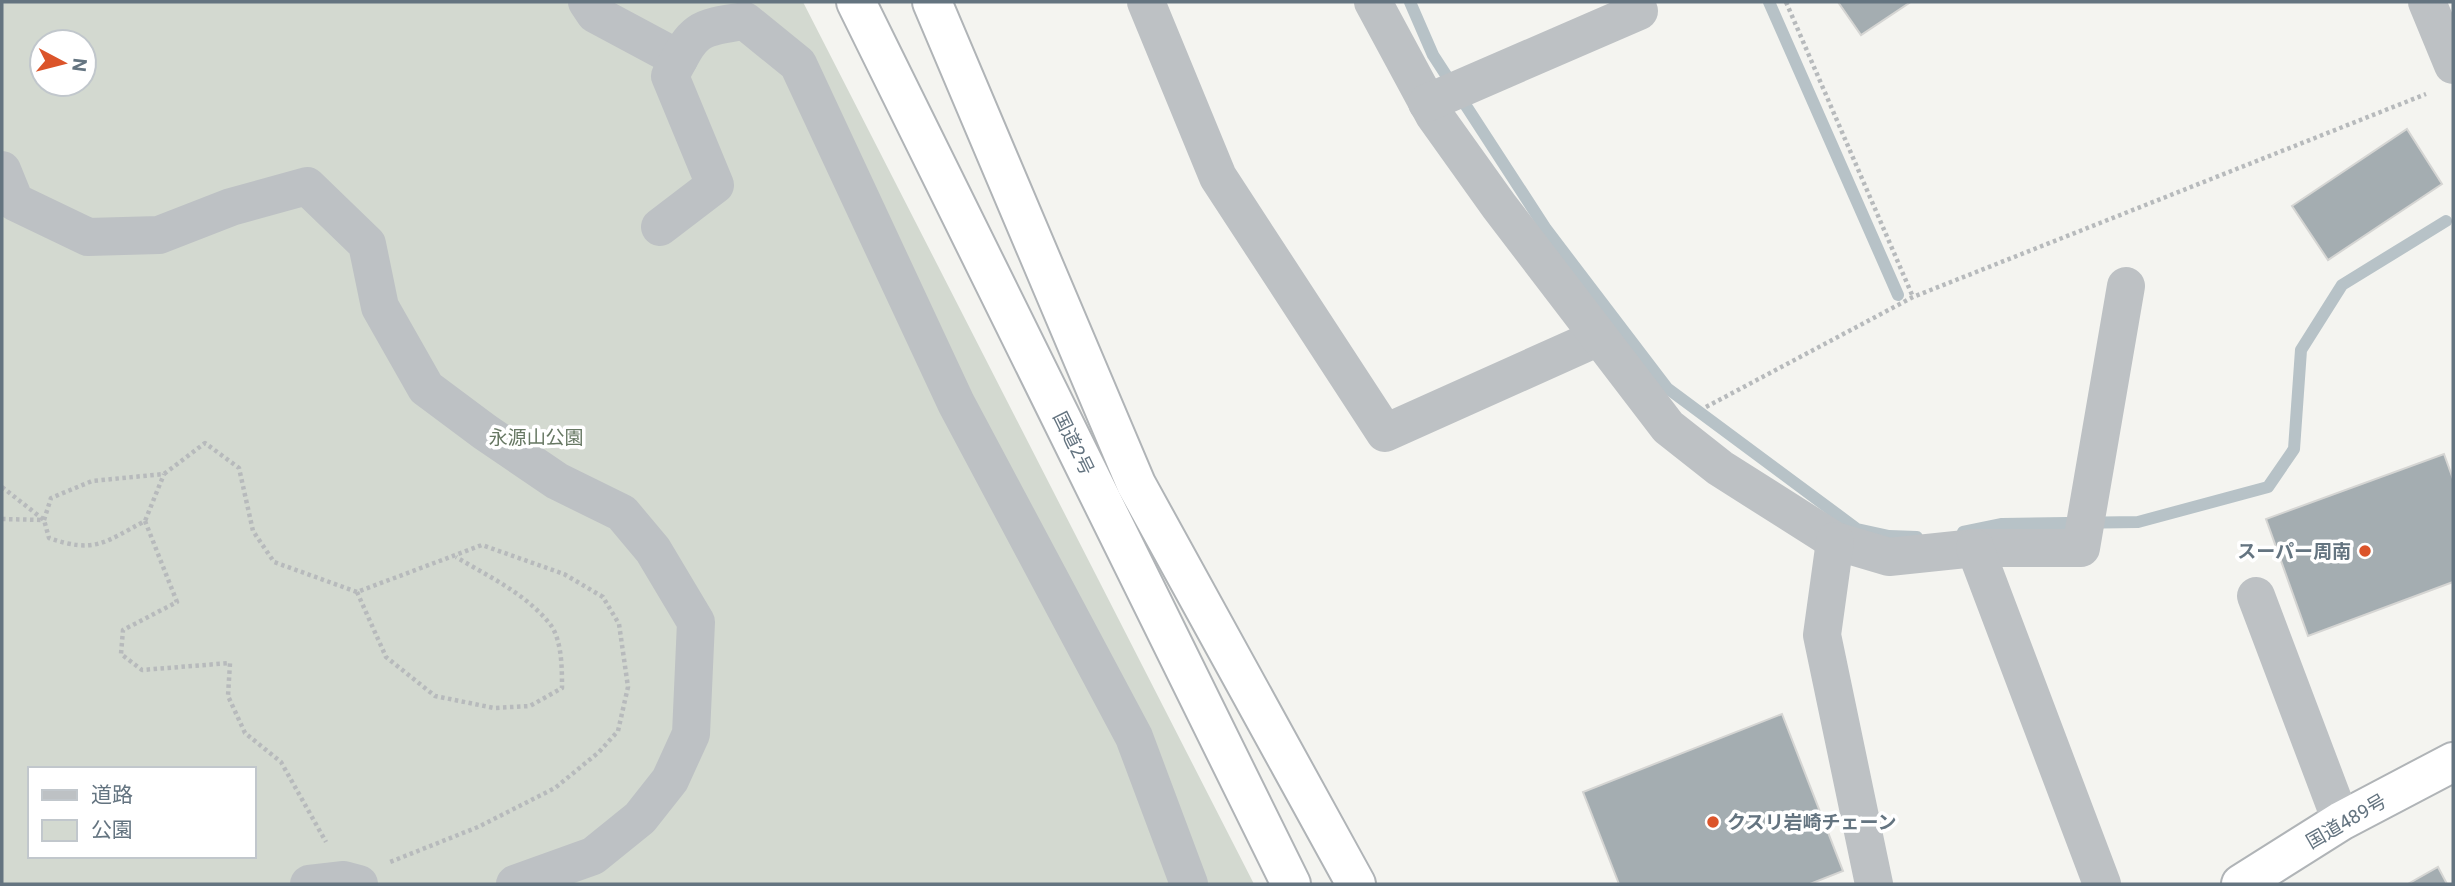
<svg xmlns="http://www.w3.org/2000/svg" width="2455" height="886" font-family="Roboto,'Noto Sans JP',sans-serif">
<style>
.green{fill:#d3d9d0;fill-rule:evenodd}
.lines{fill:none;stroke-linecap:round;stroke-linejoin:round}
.stream{stroke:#b7c2c7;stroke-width:12}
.building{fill:#a4adb1;stroke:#d5d5d3;stroke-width:2}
.highway-casing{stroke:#b0b4b7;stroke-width:42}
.path{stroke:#b7babc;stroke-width:4.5;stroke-dasharray:3.5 3.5;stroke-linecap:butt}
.minor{stroke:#bdc1c4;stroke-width:38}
.highway{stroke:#fff;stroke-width:38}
.poi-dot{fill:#db542a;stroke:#fff;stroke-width:2.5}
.labels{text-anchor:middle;stroke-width:7;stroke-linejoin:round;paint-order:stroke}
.park-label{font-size:19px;fill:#677863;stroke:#fff}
.street-label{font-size:19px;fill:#647480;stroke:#fff}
.poi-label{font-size:19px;font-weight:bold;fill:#647480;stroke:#fff;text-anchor:end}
</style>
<rect width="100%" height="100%" fill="#f4f4f0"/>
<path class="green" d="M 2,2 L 803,2 L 1254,884 L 2,884 ZM 42,42 L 84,42 L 84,84 L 42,84 ZM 30,769 L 254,769 L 254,856 L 30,856 Z"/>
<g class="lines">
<g class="stream">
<path d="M 1410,2 L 1433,55 L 1546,229 L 1667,388 L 1857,529 L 1889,536 L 1917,537"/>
<path d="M 1769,2 L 1898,295"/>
<path d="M 1963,532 L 2002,524 L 2138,522 L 2268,487 L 2294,449 L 2301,350 L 2342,285 L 2446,221"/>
</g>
</g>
<g class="building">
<path d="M 1838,2 L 1908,2 L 1909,3 L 1861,35 Z"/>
<path d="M 2407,129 L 2442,184 L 2328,260 L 2292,206 Z"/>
<path d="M 2444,454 L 2453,479 L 2453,582 L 2308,636 L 2266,519 Z"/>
<path d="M 1782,714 L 1843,871 L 1810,884 L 1619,884 L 1583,792 Z"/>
<path d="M 2438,867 L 2447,884 L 2408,884 Z"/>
</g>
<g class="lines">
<defs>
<g id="highway">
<path d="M 856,2 L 1291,884"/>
<path d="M 932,2 L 1136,484 L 1356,884"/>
<path d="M 2241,884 L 2341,821 L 2453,762"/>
</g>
</defs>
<use href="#highway" class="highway-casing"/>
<g class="path">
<path d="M 1786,2 L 1913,297"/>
<path d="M 1706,407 L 1913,297 L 2426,94"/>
<path d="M 2,487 L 44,520 L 49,538 C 95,554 105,542 145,521 L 164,474"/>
<path d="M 2,519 L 43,520"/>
<path d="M 44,520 L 51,498 L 92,481 L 164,474 L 205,443 L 239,468 L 253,531 L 274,562 L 357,592 L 482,545 L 564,574 L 603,597 L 619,624 L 628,687 L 618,731 L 599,752 L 555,788 L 478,827 L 390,862"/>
<path d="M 145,521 L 177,602 L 123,630 L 121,654 L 142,670 L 230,663 L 228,696 L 245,733 L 281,762 L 326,842"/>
<path d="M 357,592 L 386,657 L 435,696 L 494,708 L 530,706 L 562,688 C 562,668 562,640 550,624 C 526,594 488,576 456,557"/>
</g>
<g class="minor">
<path d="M 587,2 L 595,14 L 679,59"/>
<path d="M 1146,2 L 1218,177 L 1385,433 L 1599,337"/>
<path d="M 1373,2 L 1434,115 L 1499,206 L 1668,427 L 1720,468 L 1835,541 L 1889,557 L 1975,548 L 2081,548 L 2126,286"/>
<path d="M 2427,2 L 2453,65"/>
<path d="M 1427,103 L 1639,11"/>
<path d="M 2,170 L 15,202 L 88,237 L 159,235 L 231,207 L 307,186 L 367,244 L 380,307 L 426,388 L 485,432 L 557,481 L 622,513 L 653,550 L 696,622 L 691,734 L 670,780 L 640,818 L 593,856 L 515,884"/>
<path d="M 660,227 L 715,185 L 670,76 C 694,31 693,28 745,21 L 798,64 L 956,403 L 1134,737 L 1189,884"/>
<path d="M 1835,541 L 1822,635 L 1874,884"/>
<path d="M 1975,548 L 2102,884"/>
<path d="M 2256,596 L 2341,821"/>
<path d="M 309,884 L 344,880 L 359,884"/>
</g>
<use href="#highway" class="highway"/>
</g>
<g class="poi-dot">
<circle cx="2365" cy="551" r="7"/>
<circle cx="1713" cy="822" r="7"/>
</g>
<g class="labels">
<g class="park-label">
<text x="536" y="444">永源山公園</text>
</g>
<g class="street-label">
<text transform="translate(1074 443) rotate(64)" y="7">国道2号</text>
<text transform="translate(2346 821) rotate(-30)" y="7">国道489号</text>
</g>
<g class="poi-label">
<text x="2351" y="558">スーパー周南</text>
<text x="1727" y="829" text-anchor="start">クスリ岩崎チェーン</text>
</g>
</g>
<rect width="2455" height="886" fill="none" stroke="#647480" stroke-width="7"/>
<rect x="28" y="767" width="228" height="91" fill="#ffffff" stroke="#c1c7cc" stroke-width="2"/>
<rect x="42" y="790" width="35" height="10" fill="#bdc1c4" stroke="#c1c7cc" stroke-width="2"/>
<text x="91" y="802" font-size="21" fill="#647480">道路</text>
<rect x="42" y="820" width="35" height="21" fill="#d3d9d0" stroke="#c1c7cc" stroke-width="2"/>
<text x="91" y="837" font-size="21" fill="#647480">公園</text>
<g transform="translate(63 63) rotate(97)"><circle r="33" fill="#ffffff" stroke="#c1c7cc" stroke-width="2"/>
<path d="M0-5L12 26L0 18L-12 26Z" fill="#db542a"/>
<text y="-10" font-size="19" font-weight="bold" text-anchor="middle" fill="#647480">N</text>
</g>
</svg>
